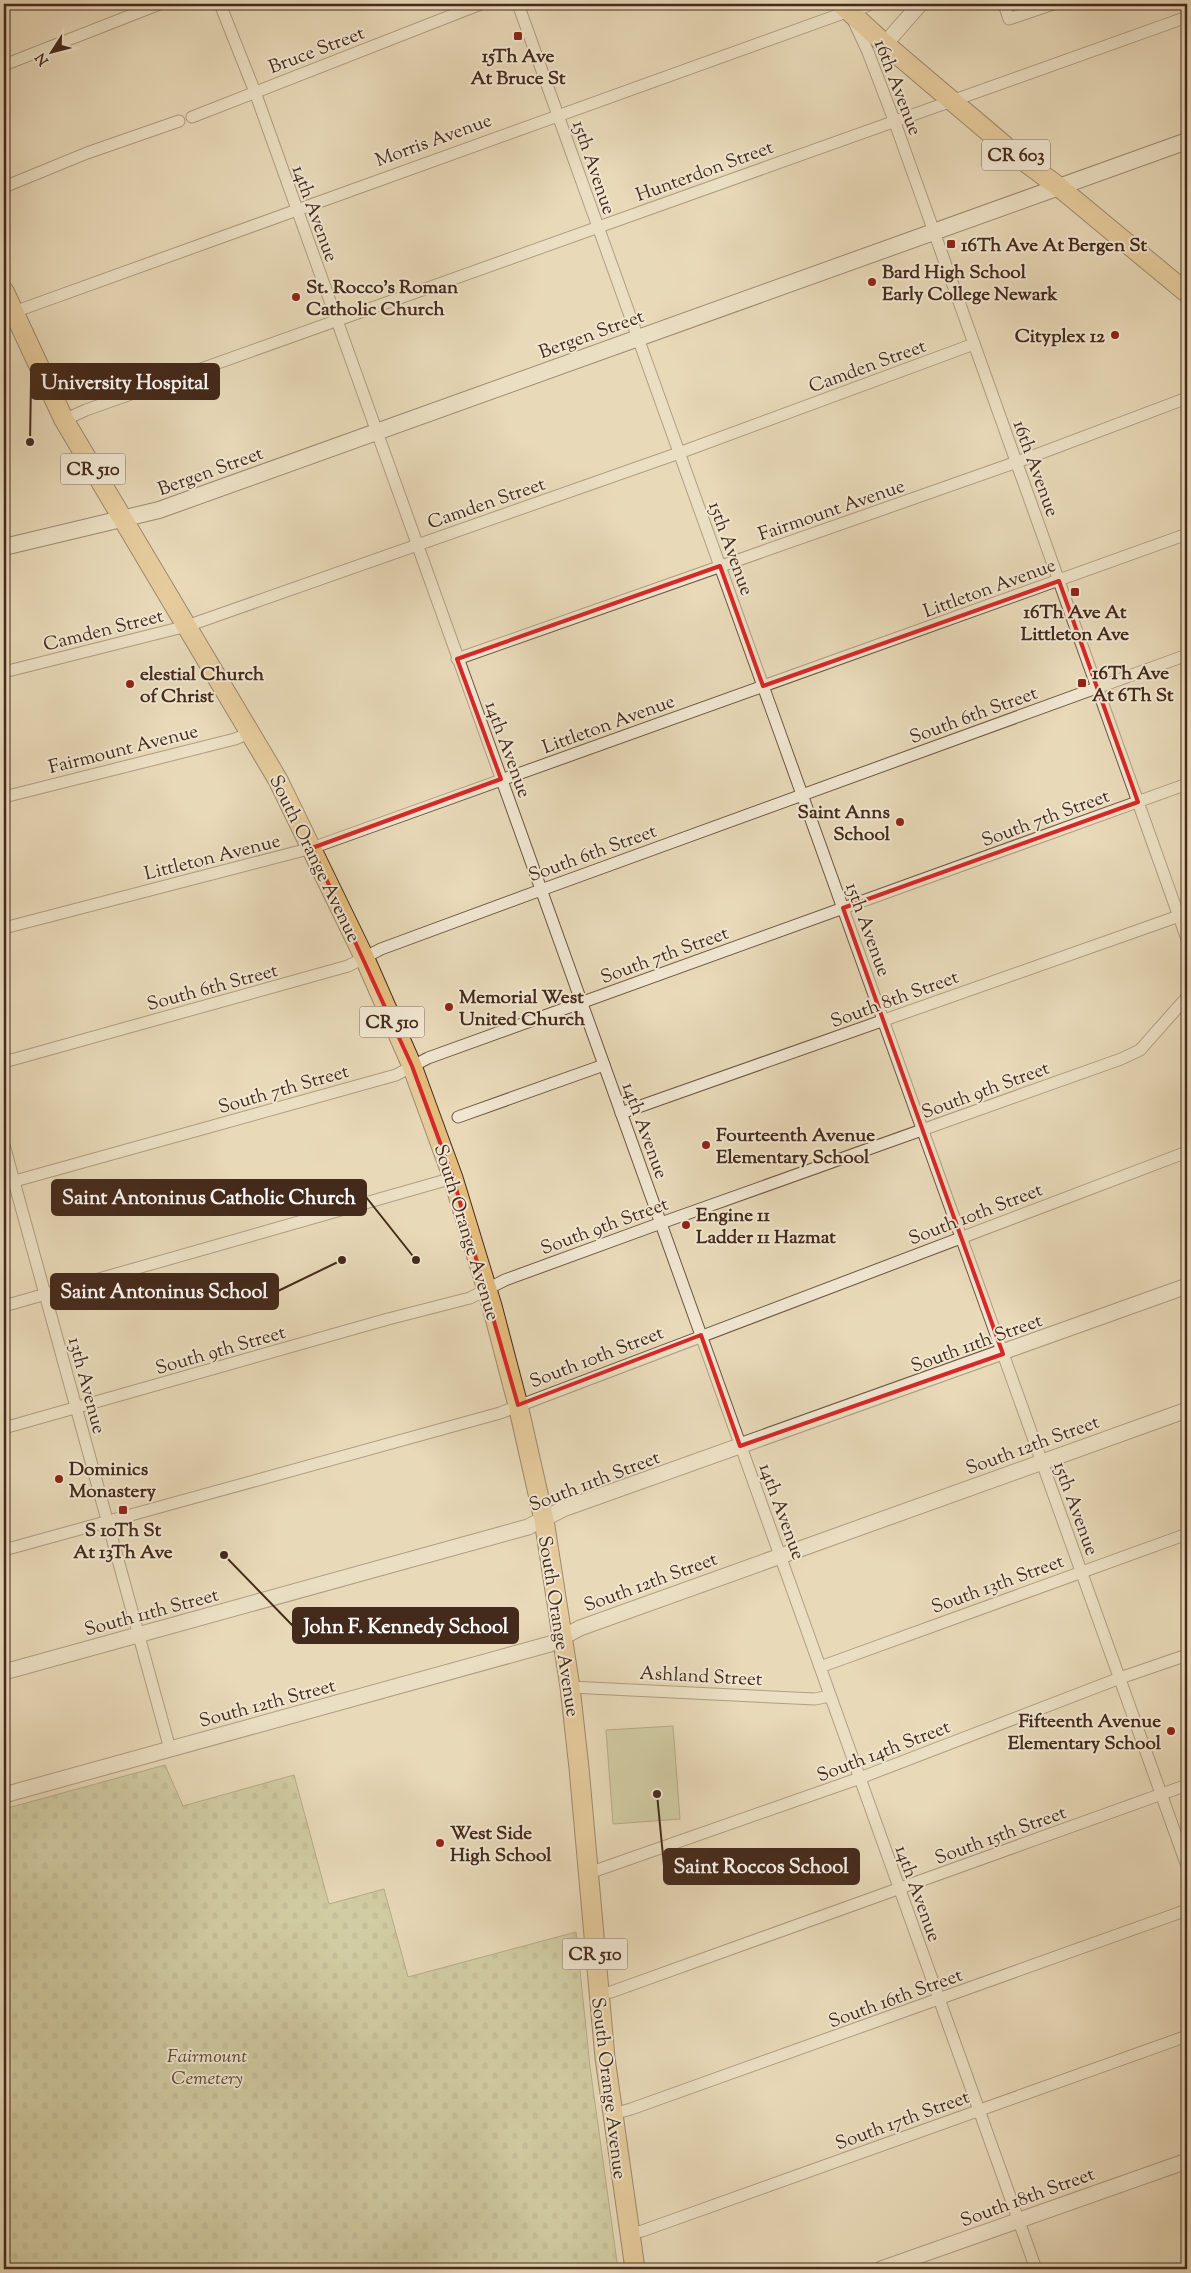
<svg xmlns="http://www.w3.org/2000/svg" width="1191" height="2273" font-family="'Sorts Mill Goudy',serif">
<style>
.green{fill:#b9be8c;stroke:#7e7454}
.cemetery{fill:url(#cemetery-stones);stroke:#7e7454}
.lines{fill:none;stroke-linecap:round;stroke-linejoin:round}
.minor-casing{stroke:#6d5642;stroke-width:13}
.tertiary-casing{stroke:#6d5642;stroke-width:17}
.secondary-casing{stroke:#442a1b;stroke-width:18}
.primary-casing{stroke:#442a1b;stroke-width:21}
.minor{stroke:#f0e6d1;stroke-width:11}
.tertiary{stroke:#f0e6d1;stroke-width:15}
.secondary{stroke:#f0e6d1;stroke-width:16}
.primary{stroke:#e4bc7c;stroke-width:19}
.marked{fill:none;stroke:#d62828;stroke-width:4;stroke-linejoin:round}
.poi-dot{fill:#8f2418;stroke:#f0e6d1;stroke-width:2}
.labels{text-anchor:middle;stroke-width:4;stroke-linejoin:round;paint-order:stroke}
.shield{fill:#f0e6d1;stroke:#786252;stroke-width:1}
.shield-label{font-size:18px;font-weight:bold;fill:#442a1b}
.street-label{font-size:19px;fill:#442a1b;stroke:#f0e6d1}
.poi-label{font-size:19px;font-weight:bold;fill:#442a1b;stroke:#f0e6d1;text-anchor:start}
.park-label{font-size:19px;font-style:italic;fill:#5b4832;stroke:#f0e6d1}
.leader{fill:none;stroke:#442a1b;stroke-width:2}
.callout-dot{fill:#442a1b;stroke:#f0e6d1;stroke-width:2}
.callout{fill:#442a1b;stroke:#442a1b;stroke-width:2}
.callout-label{font-size:20px;text-anchor:middle;font-weight:bold;fill:#fff}
</style>
<defs>
<pattern id="cemetery-stones" width="16" height="16" patternUnits="userSpaceOnUse" patternTransform="scale(1.25)"><rect width="16" height="16" fill="#b9be8c"/><path d="M2 7V4a2 2 0 0 1 4 0v3zM10 15v-3a2 2 0 0 1 4 0v3z" fill="#a0a378"/></pattern>
</defs>
<rect width="100%" height="100%" fill="#e8d9b8"/>
<filter id="stains"><feTurbulence type="fractalNoise" baseFrequency=".004" numOctaves="4"/><feColorMatrix values="0 0 0 0 .2 0 0 0 0 .09 0 0 0 0 .02 0 0 0 .5 -.17"/></filter>
<radialGradient id="worn" r=".72"><stop offset=".6" stop-color="#630" stop-opacity="0"/><stop offset="1" stop-color="#630" stop-opacity=".3"/></radialGradient>
<path class="green" d="M 673,1726 L 680,1819 L 613,1824 L 606,1730 Z"/>
<path class="cemetery" d="M 165,1765 L 183,1806 L 294,1775 L 329,1904 L 384,1889 L 408,1977 L 576,1932 L 590,2067 L 618,2269 L 4,2269 L 4,1809 Z"/>
<g class="lines">
<defs>
<g id="minor">
<path d="M 220,4 L 255,92 L 1036,2269"/>
<path d="M 518,4 L 1187,1866"/>
<path d="M 1004,4 L 1009,19 L 1053,4"/>
<path d="M 4,65 L 160,4"/>
<path d="M 192,117 L 481,4"/>
<path d="M 4,187 L 87,153 L 179,121"/>
<path d="M 14,312 L 849,11 L 868,52 L 894,120 L 1187,939"/>
<path d="M 64,420 L 86,410 L 1187,17"/>
<path d="M 457,659 L 1017,462 L 1187,398"/>
<path d="M 4,672 L 187,626 L 679,453 L 974,344"/>
<path d="M 4,797 L 235,739 L 251,732"/>
<path d="M 4,928 L 312,848 L 1187,534"/>
<path d="M 4,1062 L 348,966 L 381,949 L 541,890 L 1187,655"/>
<path d="M 621,1113 L 1179,916"/>
<path d="M 458,1117 L 604,1065"/>
<path d="M 4,1145 L 170,1749"/>
<path d="M 4,1184 L 396,1075 L 428,1058 L 1187,784"/>
<path d="M 4,1306 L 453,1178"/>
<path d="M 4,1428 L 388,1319 L 470,1298 L 505,1280 L 661,1223 L 1121,1059 L 1140,1050 L 1187,997"/>
<path d="M 4,1550 L 500,1413 L 1187,1152"/>
<path d="M 820,1667 L 1187,1534"/>
<path d="M 570,1687 L 815,1699 L 830,1696"/>
<path d="M 589,1873 L 860,1778 L 1120,1678 L 1187,1655"/>
<path d="M 598,1993 L 611,1992 L 1187,1785"/>
<path d="M 613,2114 L 631,2109 L 1187,1910"/>
<path d="M 629,2234 L 642,2231 L 1187,2036"/>
</g>
<g id="tertiary">
<path d="M 849,11 L 866,4"/>
<path d="M 885,44 L 920,4"/>
<path d="M 4,1672 L 528,1527 L 563,1509 L 1187,1286"/>
<path d="M 4,1795 L 550,1644 L 580,1628 L 1187,1410"/>
<path d="M 881,2269 L 1187,2161"/>
</g>
<path id="secondary" d="M 4,547 L 159,510 L 1187,141"/>
<g id="primary">
<path d="M 841,4 L 885,44 L 1017,156 L 1059,187 L 1187,293"/>
<path d="M 4,291 L 64,420 L 278,780 L 365,959 L 412,1066 L 453,1178 L 492,1306 L 518,1405 L 544,1520 L 570,1687 L 579,1768 L 605,2058 L 635,2269"/>
</g>
</defs>
<use href="#minor" class="minor-casing"/>
<use href="#tertiary" class="tertiary-casing"/>
<use href="#secondary" class="secondary-casing"/>
<use href="#primary" class="primary-casing"/>
<use href="#minor" class="minor"/>
<use href="#tertiary" class="tertiary"/>
<use href="#secondary" class="secondary"/>
<use href="#primary" class="primary"/>
</g>
<path d="M0 0H1191V2273H0ZM 720,566 L 763,686 L 1059,581 L 1138,802 L 843,908 L 1003,1354 L 740,1446 L 701,1335 L 518,1405 L 453,1178 L 412,1066 L 312,848 L 501,779 L 457,659 Z" fill="#e8d9b8" fill-opacity=".55" fill-rule="evenodd"/>
<path class="marked" d="M 720,566 L 763,686 L 1059,581 L 1138,802 L 843,908 L 1003,1354 L 740,1446 L 701,1335 L 518,1405 L 453,1178 L 412,1066 L 312,848 L 501,779 L 457,659 Z"/>
<g class="poi-dot">
<rect x="513" y="31" width="10" height="10" rx="2.5"/>
<rect x="946" y="239" width="10" height="10" rx="2.5"/>
<circle cx="872" cy="282" r="5"/>
<circle cx="296" cy="297" r="5"/>
<circle cx="1115" cy="335" r="5"/>
<rect x="1070" y="587" width="10" height="10" rx="2.5"/>
<rect x="1077" y="678" width="10" height="10" rx="2.5"/>
<circle cx="130" cy="684" r="5"/>
<circle cx="900" cy="822" r="5"/>
<circle cx="449" cy="1007" r="5"/>
<circle cx="706" cy="1145" r="5"/>
<circle cx="686" cy="1225" r="5"/>
<circle cx="59" cy="1479" r="5"/>
<rect x="118" y="1505" width="10" height="10" rx="2.5"/>
<circle cx="1171" cy="1731" r="5"/>
<circle cx="440" cy="1843" r="5"/>
</g>
<g class="labels">
<g class="shield">
<rect x="982" y="139.5" width="68" height="31" rx="4"/>
<rect x="60.5" y="453.5" width="65" height="31" rx="4"/>
<rect x="359.5" y="1006.5" width="65" height="31" rx="4"/>
<rect x="562.5" y="1938.5" width="65" height="31" rx="4"/>
</g>
<g class="shield-label">
<text x="1016" y="161">CR 603</text>
<text x="93" y="475">CR 510</text>
<text x="392" y="1028">CR 510</text>
<text x="595" y="1960">CR 510</text>
</g>
<g class="street-label">
<text transform="translate(316 49) rotate(-21)" y="7">Bruce Street</text>
<text transform="translate(899 87) rotate(69)" y="7">16th Avenue</text>
<text transform="translate(433 139) rotate(-20)" y="7">Morris Avenue</text>
<text transform="translate(595 167) rotate(71)" y="7">15th Avenue</text>
<text transform="translate(704 170) rotate(-20)" y="7">Hunterdon Street</text>
<text transform="translate(316 213) rotate(70)" y="7">14th Avenue</text>
<text transform="translate(591 333) rotate(-20)" y="7">Bergen Street</text>
<text transform="translate(867 365) rotate(-20)" y="7">Camden Street</text>
<text transform="translate(1037 468) rotate(70)" y="7">16th Avenue</text>
<text transform="translate(210 470) rotate(-20)" y="7">Bergen Street</text>
<text transform="translate(486 502) rotate(-19)" y="7">Camden Street</text>
<text transform="translate(831 509) rotate(-19)" y="7">Fairmount Avenue</text>
<text transform="translate(732 548) rotate(70)" y="7">15th Avenue</text>
<text transform="translate(989 587) rotate(-20)" y="7">Littleton Avenue</text>
<text transform="translate(103 629) rotate(-14)" y="7">Camden Street</text>
<text transform="translate(973 714) rotate(-20)" y="7">South 6th Street</text>
<text transform="translate(608 723) rotate(-20)" y="7">Littleton Avenue</text>
<text transform="translate(123 748) rotate(-14)" y="7">Fairmount Avenue</text>
<text transform="translate(509 749) rotate(70)" y="7">14th Avenue</text>
<text transform="translate(1045 817) rotate(-20)" y="7">South 7th Street</text>
<text transform="translate(592 852) rotate(-20)" y="7">South 6th Street</text>
<text transform="translate(212 856) rotate(-14)" y="7">Littleton Avenue</text>
<text transform="translate(316 858) rotate(64)" y="7">South Orange Avenue</text>
<text transform="translate(869 929) rotate(70)" y="7">15th Avenue</text>
<text transform="translate(664 954) rotate(-20)" y="7">South 7th Street</text>
<text transform="translate(212 986) rotate(-15)" y="7">South 6th Street</text>
<text transform="translate(894 998) rotate(-20)" y="7">South 8th Street</text>
<text transform="translate(283 1088) rotate(-16)" y="7">South 7th Street</text>
<text transform="translate(985 1089) rotate(-20)" y="7">South 9th Street</text>
<text transform="translate(646 1130) rotate(70)" y="7">14th Avenue</text>
<text transform="translate(975 1213) rotate(-21)" y="7">South 10th Street</text>
<text transform="translate(604 1225) rotate(-20)" y="7">South 9th Street</text>
<text transform="translate(468 1232) rotate(73)" y="7">South Orange Avenue</text>
<text transform="translate(976 1342) rotate(-20)" y="7">South 11th Street</text>
<text transform="translate(220 1349) rotate(-16)" y="7">South 9th Street</text>
<text transform="translate(596 1356) rotate(-21)" y="7">South 10th Street</text>
<text transform="translate(88 1385) rotate(75)" y="7">13th Avenue</text>
<text transform="translate(1032 1444) rotate(-20)" y="7">South 12th Street</text>
<text transform="translate(594 1480) rotate(-21)" y="7">South 11th Street</text>
<text transform="translate(1077 1508) rotate(70)" y="7">15th Avenue</text>
<text transform="translate(783 1511) rotate(70)" y="7">14th Avenue</text>
<text transform="translate(650 1581) rotate(-20)" y="7">South 12th Street</text>
<text transform="translate(997 1583) rotate(-20)" y="7">South 13th Street</text>
<text transform="translate(151 1611) rotate(-15)" y="7">South 11th Street</text>
<text transform="translate(560 1626) rotate(81)" y="7">South Orange Avenue</text>
<text transform="translate(701 1675) rotate(3)" y="7">Ashland Street</text>
<text transform="translate(267 1702) rotate(-15)" y="7">South 12th Street</text>
<text transform="translate(883 1750) rotate(-21)" y="7">South 14th Street</text>
<text transform="translate(1000 1834) rotate(-20)" y="7">South 15th Street</text>
<text transform="translate(919 1893) rotate(70)" y="7">14th Avenue</text>
<text transform="translate(895 1997) rotate(-20)" y="7">South 16th Street</text>
<text transform="translate(610 2088) rotate(83)" y="7">South Orange Avenue</text>
<text transform="translate(902 2119) rotate(-20)" y="7">South 17th Street</text>
<text transform="translate(1027 2196) rotate(-20)" y="7">South 18th Street</text>
</g>
<g class="poi-label">
<text x="518" y="62" text-anchor="middle">15Th Ave<tspan x="518" dy="22">At Bruce St</tspan></text>
<text x="961" y="251">16Th Ave At Bergen St</text>
<text x="882" y="278">Bard High School<tspan x="882" dy="22">Early College Newark</tspan></text>
<text x="306" y="293">St. Rocco's Roman<tspan x="306" dy="22">Catholic Church</tspan></text>
<text x="1105" y="342" text-anchor="end">Cityplex 12</text>
<text x="1075" y="618" text-anchor="middle">16Th Ave At<tspan x="1075" dy="22">Littleton Ave</tspan></text>
<text x="1092" y="679">16Th Ave<tspan x="1092" dy="22">At 6Th St</tspan></text>
<text x="140" y="680">elestial Church<tspan x="140" dy="22">of Christ</tspan></text>
<text x="890" y="818" text-anchor="end">Saint Anns<tspan x="890" dy="22">School</tspan></text>
<text x="459" y="1003">Memorial West<tspan x="459" dy="22">United Church</tspan></text>
<text x="716" y="1141">Fourteenth Avenue<tspan x="716" dy="22">Elementary School</tspan></text>
<text x="696" y="1221">Engine 11<tspan x="696" dy="22">Ladder 11 Hazmat</tspan></text>
<text x="69" y="1475">Dominics<tspan x="69" dy="22">Monastery</tspan></text>
<text x="123" y="1536" text-anchor="middle">S 10Th St<tspan x="123" dy="22">At 13Th Ave</tspan></text>
<text x="1161" y="1727" text-anchor="end">Fifteenth Avenue<tspan x="1161" dy="22">Elementary School</tspan></text>
<text x="450" y="1839">West Side<tspan x="450" dy="22">High School</tspan></text>
</g>
<g class="park-label">
<text x="207" y="2062">Fairmount<tspan x="207" dy="22">Cemetery</tspan></text>
</g>
</g>
<path class="leader" d="M30 442L31 382M416 1260L366 1197M342 1260L278 1291M224 1555L293 1626M657 1794L664 1866"/>
<g class="callout-dot">
<circle cx="30" cy="442" r="5"/>
<circle cx="416" cy="1260" r="5"/>
<circle cx="342" cy="1260" r="5"/>
<circle cx="224" cy="1555" r="5"/>
<circle cx="657" cy="1794" r="5"/>
</g>
<g class="callout">
<rect x="31" y="364" width="188" height="35" rx="5"/>
<rect x="52" y="1180" width="314" height="35" rx="5"/>
<rect x="51" y="1274" width="227" height="35" rx="5"/>
<rect x="293" y="1608" width="225" height="35" rx="5"/>
<rect x="664" y="1849" width="195" height="35" rx="5"/>
</g>
<g class="callout-label">
<text x="125" y="389">University Hospital</text>
<text x="209" y="1204">Saint Antoninus Catholic Church</text>
<text x="164" y="1298">Saint Antoninus School</text>
<text x="406" y="1633">John F. Kennedy School</text>
<text x="761" y="1873">Saint Roccos School</text>
</g>
<rect width="1191" height="2273" fill="none" stroke="#e8d9b8" stroke-width="20"/>
<rect x="5" y="5" width="1181" height="2263" fill="none" stroke="#442a1b" stroke-width="2.5"/>
<rect x="10" y="10" width="1171" height="2253" fill="none" stroke="#442a1b"/>
<g transform="translate(52 52) rotate(234)" stroke="#f0e6d1" stroke-width="4" paint-order="stroke">
<path d="M0-4L9 19L0 12L-9 19Z" fill="#442a1b"/>
<text y="-8" font-size="14" font-weight="bold" text-anchor="middle" fill="#442a1b">N</text>
</g>
<rect width="100%" height="100%" filter="url(#stains)"/>
<rect width="100%" height="100%" fill="url(#worn)"/>
</svg>
